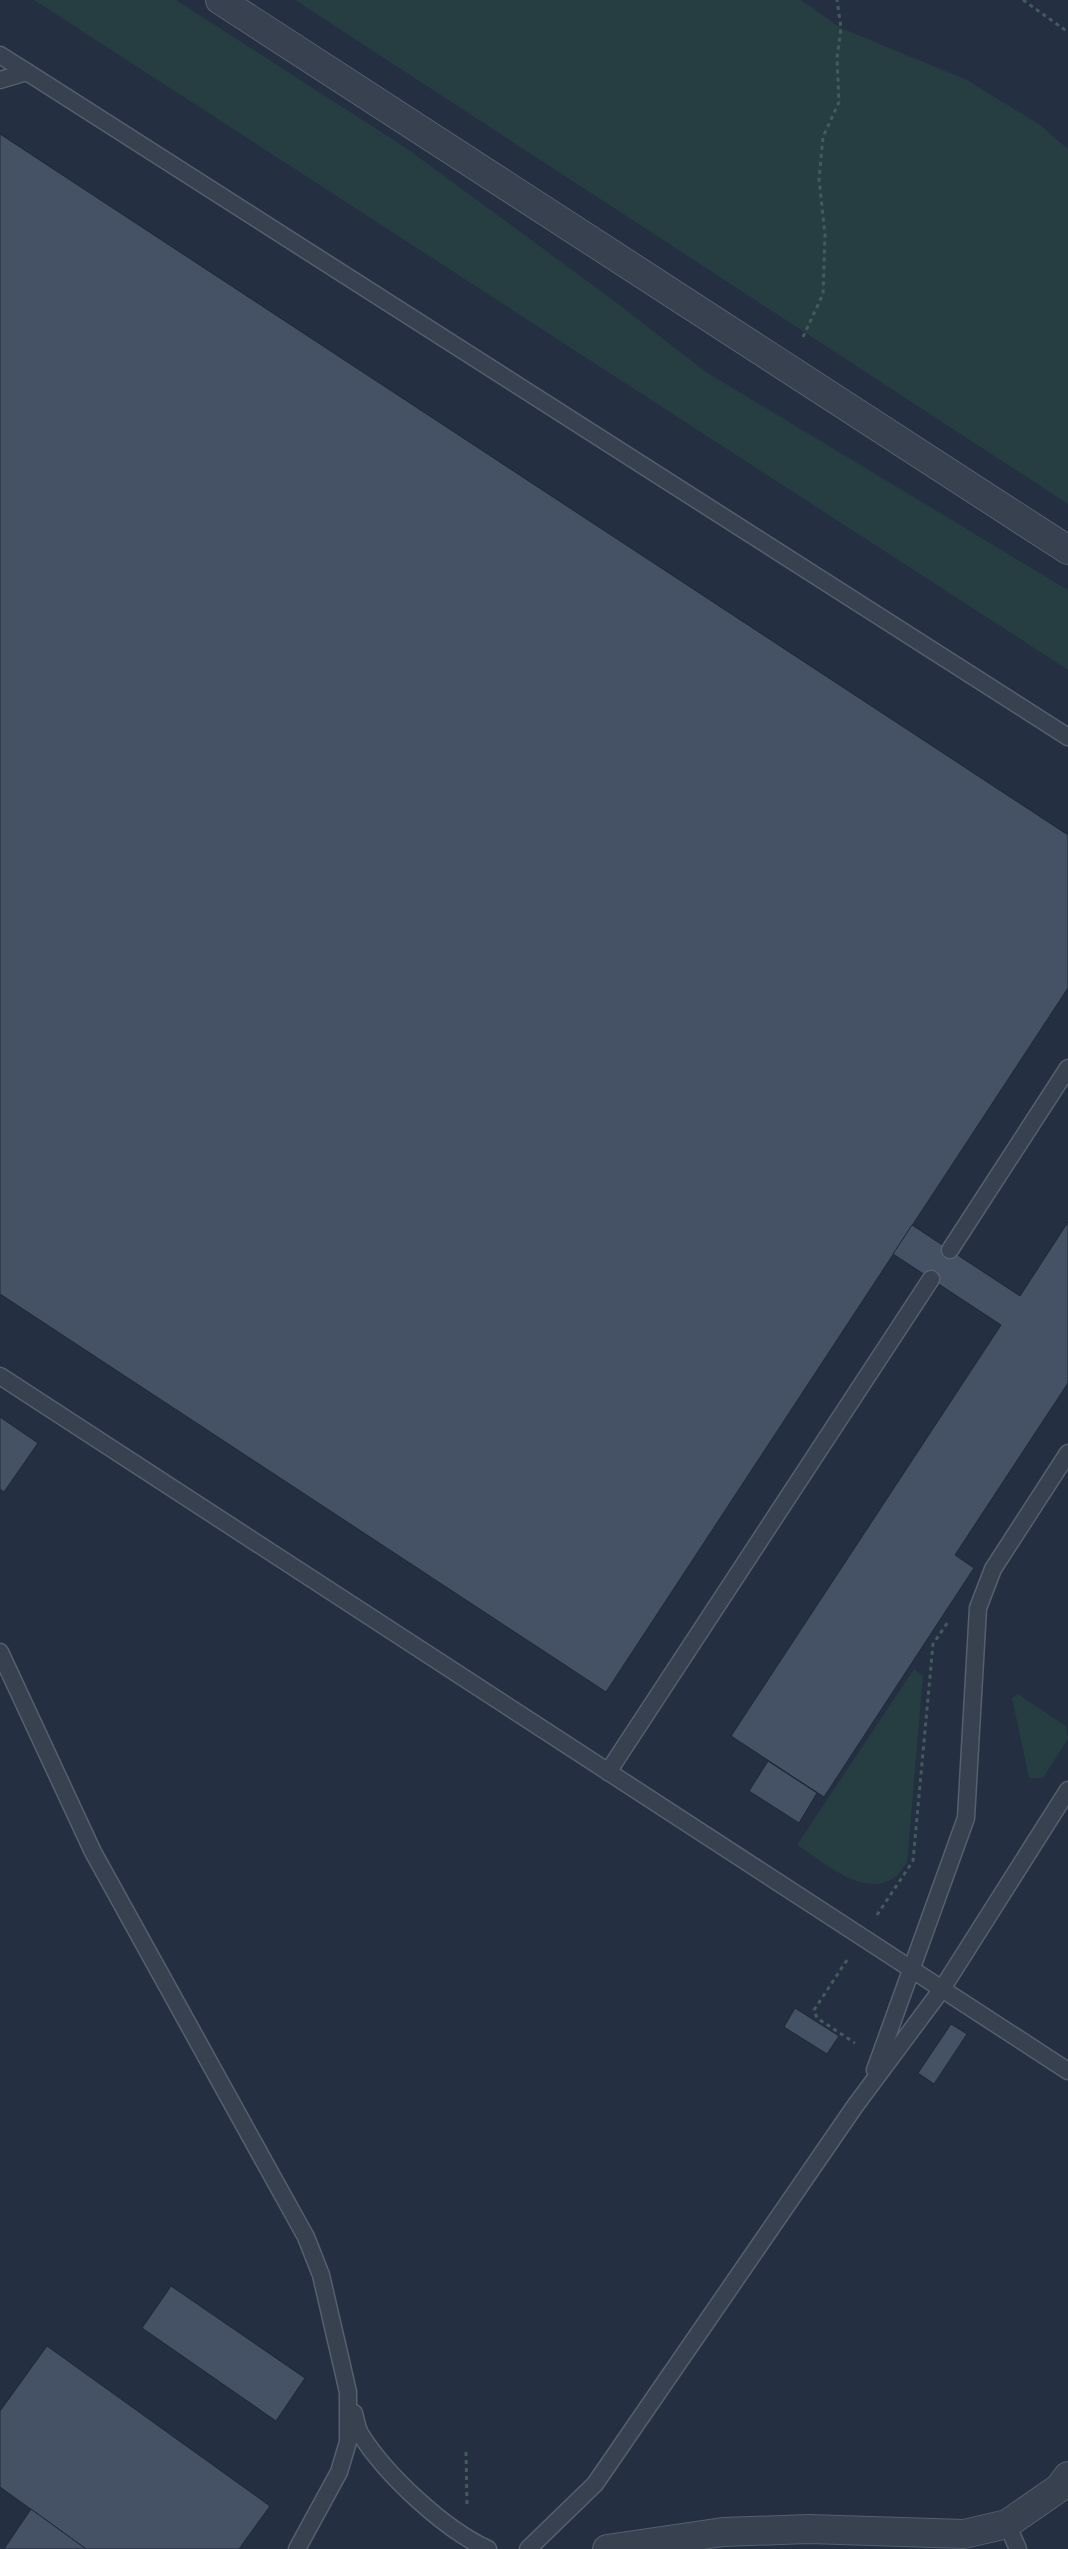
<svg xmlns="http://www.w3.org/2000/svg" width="1068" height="2549" font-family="'IBM Plex Sans',sans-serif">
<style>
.green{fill:#263e42}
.building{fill:#455165;stroke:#1f2837}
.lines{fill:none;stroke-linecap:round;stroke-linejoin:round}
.service-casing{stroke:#565f6e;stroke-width:19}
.minor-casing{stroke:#565f6e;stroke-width:30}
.path{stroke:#445b5e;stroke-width:3;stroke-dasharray:4 4;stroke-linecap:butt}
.service{stroke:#384150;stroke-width:16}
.minor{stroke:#384150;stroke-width:28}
</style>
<rect width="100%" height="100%" fill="#242f41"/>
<g class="green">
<path d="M 34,0 L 176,0 L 406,148 L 609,297 L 706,372 L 1068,590 L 1068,670 Z"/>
<path d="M 295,0 L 801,0 L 841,28 L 967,80 L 1040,125 L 1068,149 L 1068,504 Z"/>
<path d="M 914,1669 L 923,1676 L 907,1863 C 903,1867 899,1875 894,1878 C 863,1899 823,1861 797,1845 Z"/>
<path d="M 1018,1694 L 1066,1726 L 1068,1739 L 1043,1778 L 1029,1778 L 1012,1698 Z"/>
</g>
<g class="building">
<path d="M 0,134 L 1068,835 L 1068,988 L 606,1692 L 0,1294 Z"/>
<path d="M 1068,1222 L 1068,1383 L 955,1555 L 974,1568 L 824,1797 L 731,1736 L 1001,1325 L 893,1254 L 912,1225 L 1020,1296 Z"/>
<path d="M 0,1417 L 38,1443 L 4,1492 L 0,1489 Z"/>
<path d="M 768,1761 L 817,1793 L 799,1823 L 749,1791 Z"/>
<path d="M 795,2008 L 839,2036 L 827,2054 L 784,2027 Z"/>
<path d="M 951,2024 L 967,2034 L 934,2084 L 918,2073 Z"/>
<path d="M 171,2286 L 305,2378 L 276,2421 L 142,2328 Z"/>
<path d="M 47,2346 L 270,2506 L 239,2549 L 86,2549 L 0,2487 L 0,2411 Z"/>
<path d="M 31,2509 L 86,2549 L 4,2549 Z"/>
</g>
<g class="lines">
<defs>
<g id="service">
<path d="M 0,55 L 27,72"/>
<path d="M 0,80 L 27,72 L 1068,737"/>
<path d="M 950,1250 L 1068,1068"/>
<path d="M 0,1376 L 1068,2071"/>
<path d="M 0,1652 L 93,1852 L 276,2183 L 306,2237 L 321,2275 L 348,2392 L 348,2442 L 339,2472 L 297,2549"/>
<path d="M 608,1772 L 931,1279"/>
<path d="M 875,2070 L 966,1818 L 978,1608 L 993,1569 L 1068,1453"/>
<path d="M 354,2413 C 356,2420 357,2429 361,2435 C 386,2475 445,2530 488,2549"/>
<path d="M 1007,2524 L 1018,2549"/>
<path d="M 528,2549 L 595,2484 L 855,2106 L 942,1989 L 1068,1790"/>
</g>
<g id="minor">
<path d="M 220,0 L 1068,550"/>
<path d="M 607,2549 L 723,2532 L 809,2529 L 964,2534 L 1007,2524 L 1059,2488 L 1068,2476"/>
</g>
</defs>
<use href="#service" class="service-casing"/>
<use href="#minor" class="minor-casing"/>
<g class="path">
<path d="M 1023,0 L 1068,32"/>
<path d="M 803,337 L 823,294 L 825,235 L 819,179 L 823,137 L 839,102 L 837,58 L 841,28 L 837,0"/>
<path d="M 877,1915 L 913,1861 L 933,1644 L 948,1622"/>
<path d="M 847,1960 L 814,2010 L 817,2018 L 855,2043"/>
<path d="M 466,2452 L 467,2505"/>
</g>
<use href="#service" class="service"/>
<use href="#minor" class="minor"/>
</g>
</svg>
